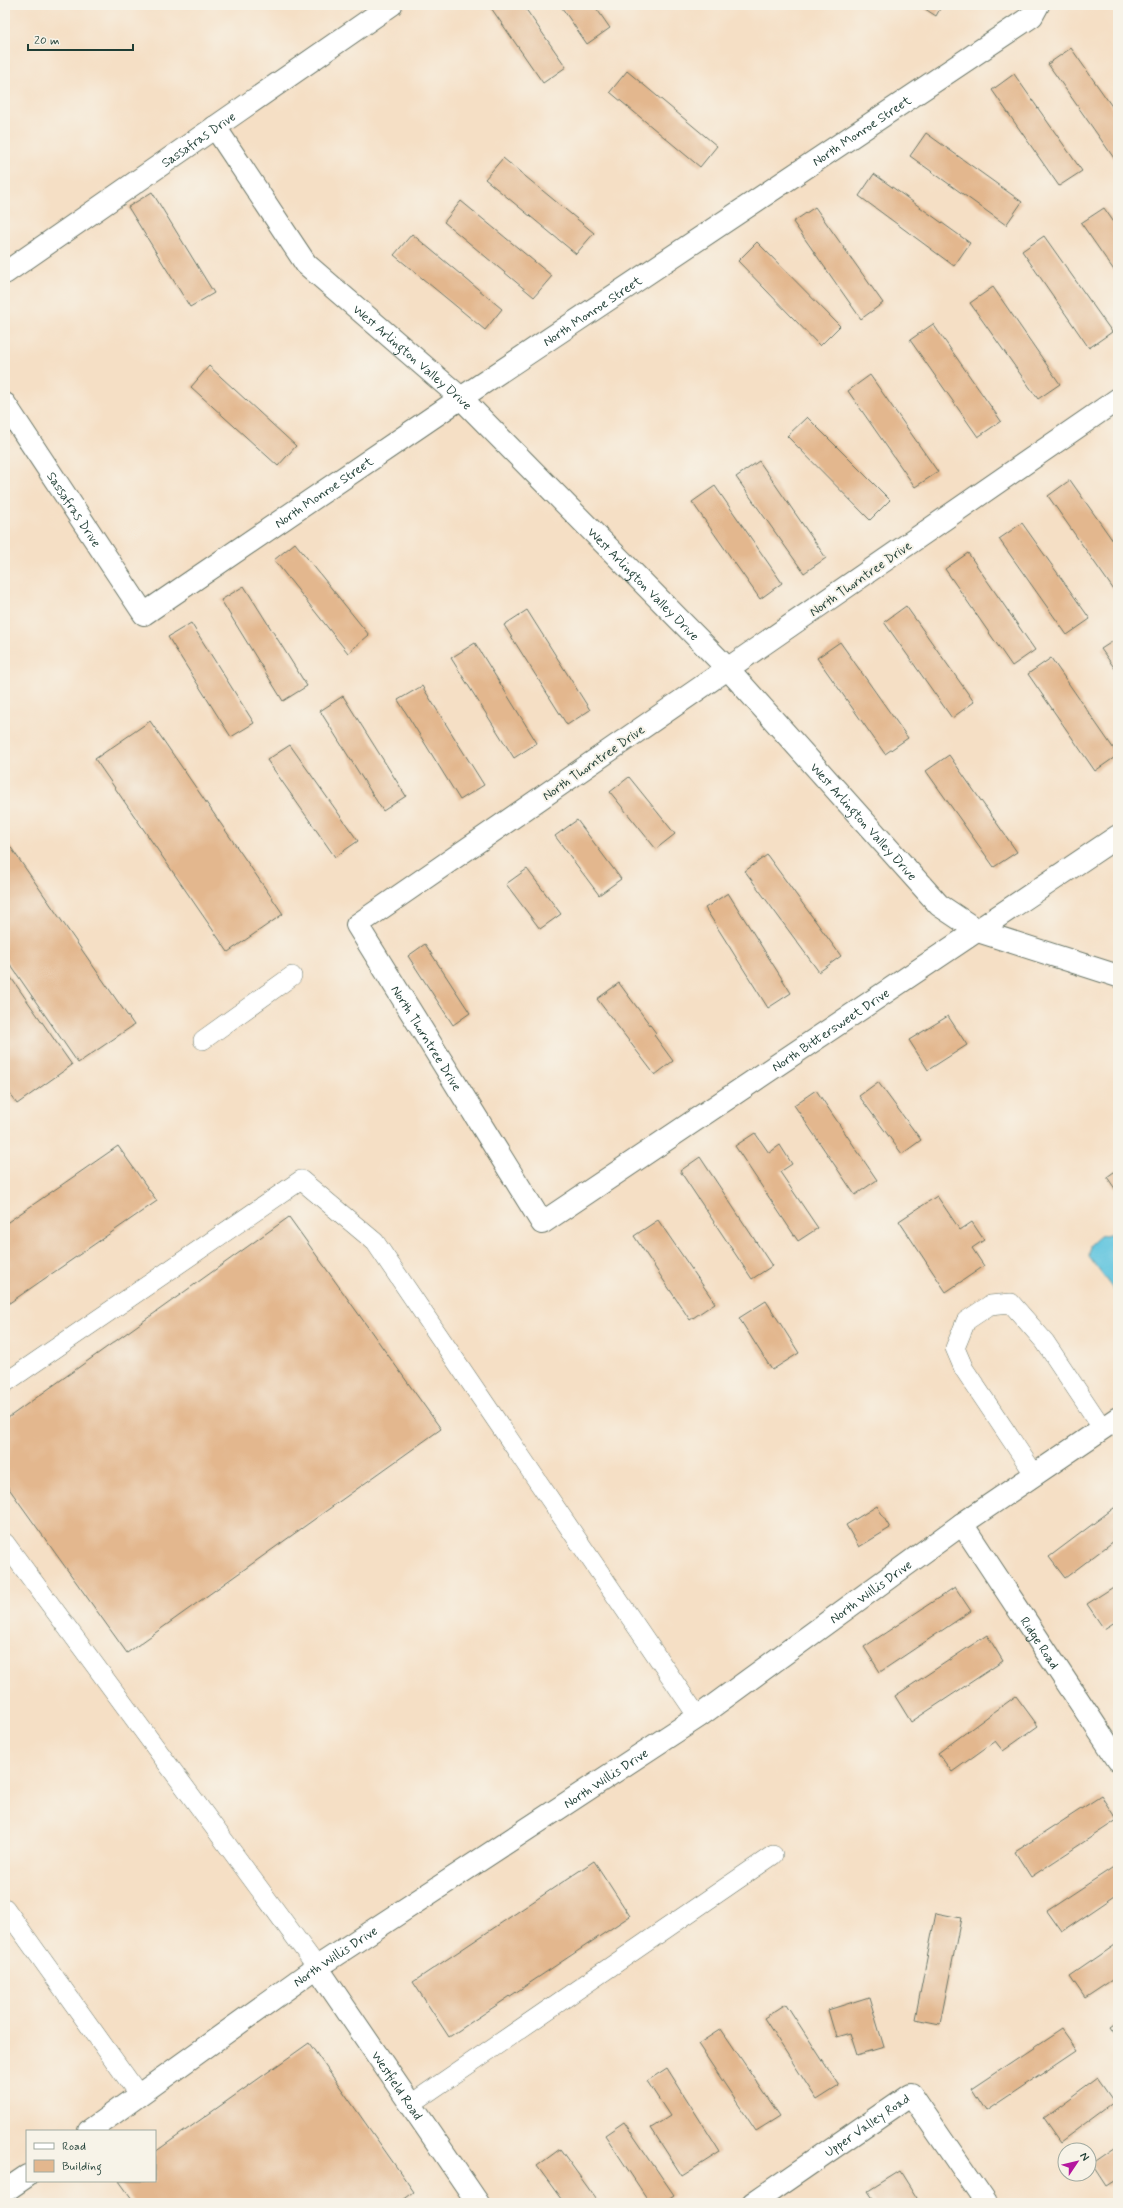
<svg xmlns="http://www.w3.org/2000/svg" width="1123" height="2208" font-family="Mynerve,sans-serif">
<style>
.water{fill:#61c5df;stroke:#40818a}
.building{fill:#e3b78e}
.lines{fill:none;stroke-linecap:round;stroke-linejoin:round}
.lane-casing{stroke:#6a7667;stroke-width:20}
.street-casing{stroke:#6a7667;stroke-width:24}
.lane{stroke:#fff;stroke-width:19}
.street{stroke:#fff;stroke-width:22}
.labels{text-anchor:middle;stroke-width:4;stroke-linejoin:round;paint-order:stroke}
.street-label{font-size:13px;fill:#1f3d34;stroke:#f7f3e8}
</style>
<rect width="100%" height="100%" fill="#f7f3e8"/>
<filter id="ink" filterUnits="userSpaceOnUse"><feTurbulence type="fractalNoise" baseFrequency=".025" numOctaves="2"/><feDisplacementMap in="SourceGraphic" scale="8" xChannelSelector="R" yChannelSelector="G"/><feConvolveMatrix kernelMatrix="1 2 1 2 8 2 1 2 1" color-interpolation-filters="sRGB"/></filter>
<filter id="wash" filterUnits="userSpaceOnUse"><feTurbulence type="fractalNoise" baseFrequency=".012" numOctaves="4" result="noise"/><feDisplacementMap in="SourceGraphic" scale="16" xChannelSelector="R" yChannelSelector="G"/><feGaussianBlur stdDeviation="0.9" result="paint"/><feColorMatrix in="noise" values="0 0 0 0 0 0 0 0 0 0 0 0 0 0 0 0 0 1.4 0 .05"/><feComposite in="paint" operator="in"/></filter>
<g filter="url(#wash)">
<rect width="100%" height="100%" fill="#f5dfc5"/>
<path class="water" d="M 1113,1233 L 1118,1237 L 1118,1296 L 1089,1257 L 1090,1245 L 1100,1236 Z"/>
<g id="blocks">
<g class="building">
<path d="M 489,5 L 523,5 L 566,67 L 543,83 Z"/>
<path d="M 560,5 L 594,5 L 610,28 L 587,44 Z"/>
<path d="M 919,5 L 942,5 L 936,16 Z"/>
<path d="M 1071,48 L 1118,115 L 1118,159 L 1116,161 L 1048,64 Z"/>
<path d="M 627,71 L 717,146 L 700,167 L 610,92 Z"/>
<path d="M 1014,74 L 1082,171 L 1059,186 L 992,90 Z"/>
<path d="M 926,133 L 1022,202 L 1006,225 L 910,156 Z"/>
<path d="M 503,158 L 594,233 L 576,254 L 485,179 Z"/>
<path d="M 874,174 L 970,243 L 954,266 L 859,196 Z"/>
<path d="M 152,192 L 214,293 L 190,307 L 128,207 Z"/>
<path d="M 461,201 L 552,276 L 534,297 L 444,222 Z"/>
<path d="M 815,207 L 883,303 L 861,319 L 793,222 Z"/>
<path d="M 1104,208 L 1118,228 L 1118,276 L 1081,223 Z"/>
<path d="M 412,234 L 502,309 L 485,330 L 394,255 Z"/>
<path d="M 1044,236 L 1112,332 L 1089,348 L 1022,251 Z"/>
<path d="M 757,242 L 840,326 L 820,346 L 738,261 Z"/>
<path d="M 993,287 L 1060,384 L 1038,399 L 970,303 Z"/>
<path d="M 933,324 L 1001,421 L 978,437 L 910,340 Z"/>
<path d="M 209,366 L 296,446 L 278,466 L 191,387 Z"/>
<path d="M 870,375 L 938,472 L 915,487 L 848,391 Z"/>
<path d="M 807,417 L 890,500 L 870,520 L 787,436 Z"/>
<path d="M 759,461 L 826,558 L 804,573 L 736,477 Z"/>
<path d="M 1070,480 L 1118,548 L 1118,591 L 1116,593 L 1048,496 Z"/>
<path d="M 715,486 L 782,583 L 760,599 L 692,502 Z"/>
<path d="M 1022,523 L 1090,619 L 1067,635 L 999,539 Z"/>
<path d="M 295,543 L 369,635 L 348,653 L 274,560 Z"/>
<path d="M 968,553 L 1035,650 L 1012,666 L 945,569 Z"/>
<path d="M 244,586 L 307,686 L 283,701 L 221,600 Z"/>
<path d="M 906,606 L 974,702 L 952,718 L 884,622 Z"/>
<path d="M 527,610 L 590,710 L 567,725 L 504,625 Z"/>
<path d="M 191,623 L 254,723 L 231,737 L 168,637 Z"/>
<path d="M 1118,638 L 1118,673 L 1101,649 Z"/>
<path d="M 840,642 L 908,738 L 885,754 L 817,658 Z"/>
<path d="M 475,643 L 537,743 L 514,758 L 451,658 Z"/>
<path d="M 1051,658 L 1118,755 L 1095,771 L 1028,674 Z"/>
<path d="M 422,686 L 484,785 L 460,800 L 398,700 Z"/>
<path d="M 343,696 L 406,796 L 383,811 L 320,711 Z"/>
<path d="M 150,721 L 283,914 L 228,952 L 95,759 Z"/>
<path d="M 290,745 L 358,841 L 335,857 L 267,760 Z"/>
<path d="M 949,755 L 1017,852 L 994,867 L 926,771 Z"/>
<path d="M 629,777 L 675,834 L 656,849 L 610,792 Z"/>
<path d="M 577,820 L 621,879 L 599,895 L 555,836 Z"/>
<path d="M 5,839 L 134,1025 L 78,1063 L 5,957 Z"/>
<path d="M 767,855 L 841,956 L 819,972 L 745,871 Z"/>
<path d="M 527,869 L 561,914 L 540,929 L 506,884 Z"/>
<path d="M 728,893 L 791,993 L 768,1008 L 705,908 Z"/>
<path d="M 425,944 L 470,1013 L 453,1025 L 408,956 Z"/>
<path d="M 5,969 L 72,1065 L 17,1104 L 5,1087 Z"/>
<path d="M 619,983 L 656,1033 L 654,1035 L 673,1061 L 655,1075 L 597,999 Z"/>
<path d="M 948,1016 L 967,1045 L 928,1070 L 909,1040 Z"/>
<path d="M 878,1082 L 921,1140 L 902,1154 L 859,1096 Z"/>
<path d="M 816,1090 L 877,1180 L 855,1195 L 794,1105 Z"/>
<path d="M 755,1133 L 769,1153 L 780,1145 L 792,1164 L 780,1172 L 818,1228 L 798,1241 L 735,1146 Z"/>
<path d="M 118,1146 L 157,1201 L 5,1306 L 5,1224 Z"/>
<path d="M 700,1157 L 772,1266 L 752,1279 L 680,1171 Z"/>
<path d="M 1118,1169 L 1118,1193 L 1107,1177 Z"/>
<path d="M 937,1196 L 960,1230 L 972,1222 L 984,1240 L 972,1248 L 984,1266 L 946,1292 L 899,1221 Z"/>
<path d="M 289,1217 L 441,1429 L 127,1653 L 5,1483 L 5,1420 Z"/>
<path d="M 658,1220 L 715,1303 L 690,1320 L 634,1236 Z"/>
<path d="M 766,1301 L 799,1353 L 772,1370 L 739,1318 Z"/>
<path d="M 1118,1505 L 1118,1538 L 1065,1578 L 1049,1557 Z"/>
<path d="M 877,1506 L 890,1528 L 859,1547 L 846,1525 Z"/>
<path d="M 1118,1584 L 1118,1620 L 1104,1629 L 1087,1604 Z"/>
<path d="M 955,1587 L 971,1611 L 880,1672 L 864,1647 Z"/>
<path d="M 987,1635 L 1003,1661 L 911,1722 L 895,1696 Z"/>
<path d="M 1016,1696 L 1038,1726 L 1003,1751 L 995,1741 L 952,1772 L 938,1753 Z"/>
<path d="M 1101,1796 L 1117,1820 L 1031,1877 L 1015,1852 Z"/>
<path d="M 594,1861 L 630,1916 L 449,2037 L 413,1982 Z"/>
<path d="M 1118,1864 L 1118,1894 L 1062,1932 L 1047,1911 Z"/>
<path d="M 936,1913 L 961,1918 L 940,2024 L 915,2019 Z"/>
<path d="M 1118,1943 L 1118,1976 L 1085,1998 L 1070,1976 Z"/>
<path d="M 869,1997 L 884,2047 L 857,2055 L 850,2033 L 836,2037 L 828,2010 Z"/>
<path d="M 786,2004 L 839,2086 L 817,2100 L 764,2018 Z"/>
<path d="M 1118,2021 L 1118,2036 L 1111,2026 Z"/>
<path d="M 721,2029 L 780,2116 L 756,2131 L 698,2044 Z"/>
<path d="M 1062,2029 L 1077,2050 L 986,2111 L 972,2089 Z"/>
<path d="M 309,2043 L 414,2192 L 399,2203 L 135,2203 L 119,2181 L 155,2181 L 155,2152 Z"/>
<path d="M 667,2068 L 720,2152 L 682,2176 L 651,2128 L 670,2116 L 647,2081 Z"/>
<path d="M 1097,2078 L 1114,2102 L 1060,2142 L 1043,2118 Z"/>
<path d="M 624,2122 L 674,2195 L 662,2203 L 650,2203 L 605,2135 Z"/>
<path d="M 1118,2145 L 1118,2179 L 1107,2186 L 1092,2163 Z"/>
<path d="M 560,2149 L 599,2203 L 564,2203 L 537,2166 Z"/>
<path d="M 900,2171 L 920,2203 L 876,2203 L 868,2191 Z"/>
</g>
</g>
</g>
<g filter="url(#ink)">
<use href="#blocks" fill-opacity="0" stroke="#6a7667" stroke-width="1"/>
<g class="lines">
<defs>
<g id="lane">
<path d="M 203,1040 L 292,976"/>
<path d="M 5,1383 L 301,1180 L 375,1242 L 698,1717"/>
<path d="M 1035,1475 L 964,1369 L 955,1348 L 966,1321 L 990,1305 L 1011,1303 L 1045,1342 L 1103,1429"/>
<path d="M 5,1543 L 317,1967"/>
<path d="M 5,1908 L 139,2095"/>
<path d="M 411,2104 L 773,1855"/>
</g>
<g id="street">
<path id="s1" d="M 215,127 L 306,264 L 461,398 L 728,669 L 939,905 L 978,931 L 1118,976"/>
<path id="s2" d="M 5,273 L 391,5"/>
<path id="s3" d="M 1118,399 L 357,925 L 542,1223 L 1118,836"/>
<path id="s4" d="M 5,404 L 144,614 L 461,398 L 1032,16 L 1038,5"/>
<path id="s5" d="M 962,1524 L 1118,1760"/>
<path id="s6" d="M 317,1967 L 478,2203"/>
<path id="s7" d="M 89,2131 L 317,1967 L 698,1717 L 962,1524 L 1118,1418"/>
<path d="M 5,2191 L 27,2176"/>
<path id="s8" d="M 753,2203 L 911,2094 L 986,2203"/>
</g>
</defs>
<use href="#lane" class="lane-casing"/>
<use href="#street" class="street-casing"/>
<use href="#lane" class="lane"/>
<use href="#street" class="street"/>
</g>
</g>
<g class="labels">
<g class="street-label">
<text dy="5" stroke="none"><textPath href="#s4" startOffset="1117">North Monroe Street</textPath></text>
<text dy="5" stroke="none"><textPath href="#s2" startOffset="235">Sassafras Drive</textPath></text>
<text dy="5" stroke="none"><textPath href="#s4" startOffset="793">North Monroe Street</textPath></text>
<text dy="5" stroke="none"><textPath href="#s1" startOffset="306">West Arlington Valley Drive</textPath></text>
<text dy="5" stroke="none"><textPath href="#s4" startOffset="469">North Monroe Street</textPath></text>
<text dy="5" stroke="none"><textPath href="#s4" startOffset="126">Sassafras Drive</textPath></text>
<text transform="translate(860 578) rotate(-35)" y="5">North Thorntree Drive</text>
<text dy="5" stroke="none"><textPath href="#s1" startOffset="630">West Arlington Valley Drive</textPath></text>
<text transform="translate(593 762) rotate(-35)" y="5">North Thorntree Drive</text>
<text dy="5" stroke="none"><textPath href="#s1" startOffset="954">West Arlington Valley Drive</textPath></text>
<text dy="5" stroke="none"><textPath href="#s3" startOffset="1623">North Bittersweet Drive</textPath></text>
<text dy="5" stroke="none"><textPath href="#s3" startOffset="1058">North Thorntree Drive</textPath></text>
<text dy="5" stroke="none"><textPath href="#s7" startOffset="950">North Willis Drive</textPath></text>
<text dy="5" stroke="none"><textPath href="#s5" startOffset="142">Ridge Road</textPath></text>
<text dy="5" stroke="none"><textPath href="#s7" startOffset="626">North Willis Drive</textPath></text>
<text dy="5" stroke="none"><textPath href="#s7" startOffset="302">North Willis Drive</textPath></text>
<text dy="5" stroke="none"><textPath href="#s6" startOffset="143">Westfield Road</textPath></text>
<text dy="5" stroke="none"><textPath href="#s8" startOffset="138">Upper Valley Road</textPath></text>
</g>
</g>
<rect width="1123" height="2208" fill="none" stroke="#f7f3e8" stroke-width="20"/>
<rect x="26" y="2130" width="130" height="52" fill="#f7f3e8" stroke="#a1aaa0"/>
<rect x="34" y="2143" width="20" height="6" fill="#ffffff" stroke="#a1aaa0"/>
<text x="62" y="2150" font-size="12" fill="#1f3d34">Road</text>
<rect x="34" y="2160" width="20" height="12" fill="#e3b78e" stroke="#a1aaa0"/>
<text x="62" y="2170" font-size="12" fill="#1f3d34">Building</text>
<g transform="translate(1077 2162) rotate(55)"><circle r="19" fill="#f7f3e8" stroke="#a1aaa0"/>
<path d="M0-3L7 15L0 10L-7 15Z" fill="#b5179e"/>
<text y="-6" font-size="11" font-weight="bold" text-anchor="middle" fill="#1f3d34">N</text>
</g>
<path d="M28 44v6h105v-6" fill="none" stroke="#1f3d34" stroke-width="2"/>
<text x="34" y="44" font-size="12" fill="#1f3d34" stroke="#f7f3e8" stroke-width="3" paint-order="stroke">20 m</text>
</svg>
